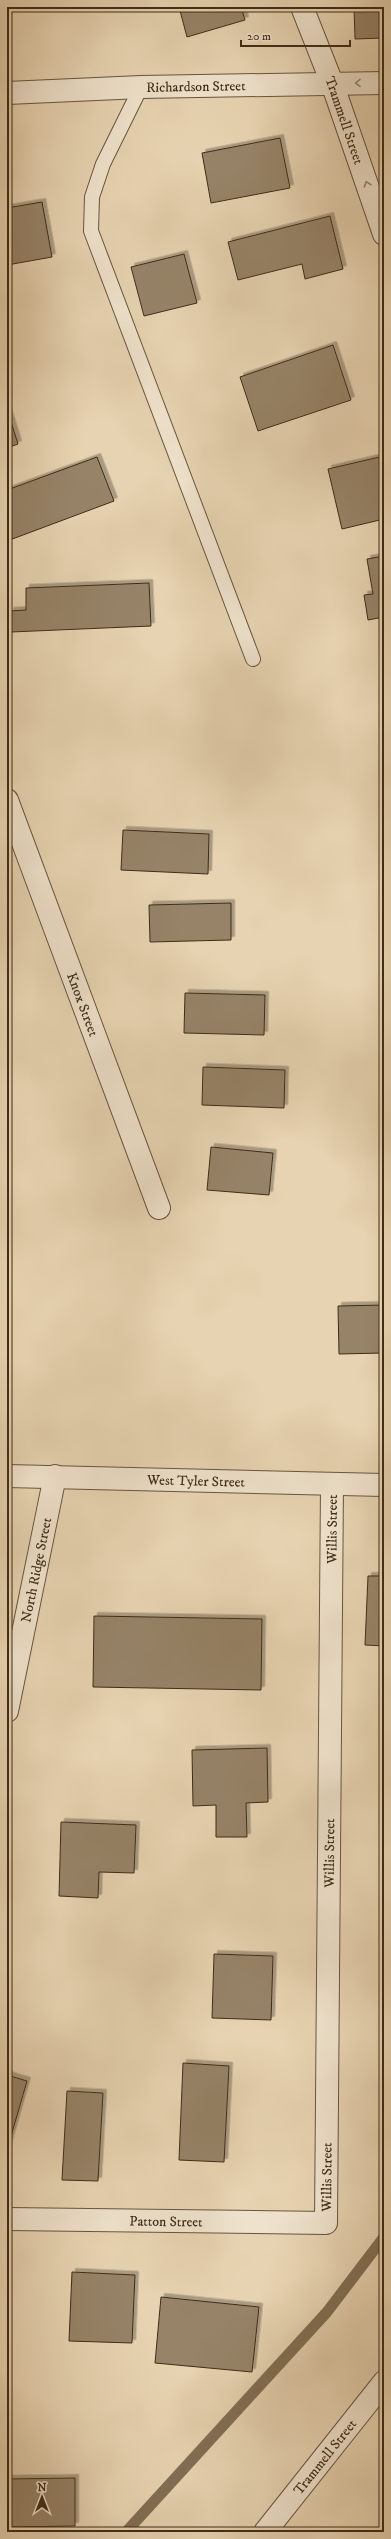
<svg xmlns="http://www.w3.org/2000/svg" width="391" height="2539" font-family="'IM FELL DW Pica',serif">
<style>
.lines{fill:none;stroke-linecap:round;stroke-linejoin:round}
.stream{stroke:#816f54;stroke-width:11}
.building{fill:#968367;stroke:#3e2d17;filter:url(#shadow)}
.lane-casing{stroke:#68563e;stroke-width:16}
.street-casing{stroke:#68563e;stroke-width:24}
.lane{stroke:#efe2cc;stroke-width:14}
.street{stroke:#efe2cc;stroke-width:22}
.oneway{stroke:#968872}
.labels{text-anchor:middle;stroke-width:3;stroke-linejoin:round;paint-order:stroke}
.street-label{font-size:14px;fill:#3e2d17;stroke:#efe2cc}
</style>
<defs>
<filter id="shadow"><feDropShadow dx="3.5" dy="-3.5" stdDeviation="0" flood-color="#0004"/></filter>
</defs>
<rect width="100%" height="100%" fill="#e7d3b1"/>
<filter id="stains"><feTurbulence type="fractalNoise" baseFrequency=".005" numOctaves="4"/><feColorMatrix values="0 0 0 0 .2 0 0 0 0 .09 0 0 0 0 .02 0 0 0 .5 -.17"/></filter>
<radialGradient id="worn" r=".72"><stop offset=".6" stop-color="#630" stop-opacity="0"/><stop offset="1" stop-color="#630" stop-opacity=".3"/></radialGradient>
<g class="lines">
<path class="stream" d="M 126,2532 L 327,2312 L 384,2237"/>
</g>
<g class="building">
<path d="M 179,7 L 241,7 L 245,20 L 187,37 Z"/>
<path d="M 354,7 L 384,7 L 384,38 L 355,39 Z"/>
<path d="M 280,138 L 290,188 L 211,203 L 202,153 Z"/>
<path d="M 42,202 L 52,257 L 7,265 L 7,208 Z"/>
<path d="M 330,216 L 343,269 L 305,279 L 302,264 L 238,280 L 228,242 Z"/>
<path d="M 184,254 L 197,303 L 144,316 L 131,267 Z"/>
<path d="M 333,345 L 351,400 L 258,431 L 240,377 Z"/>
<path d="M 7,409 L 18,444 L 7,448 Z"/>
<path d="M 384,456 L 384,519 L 342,529 L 328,469 Z"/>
<path d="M 97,457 L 114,501 L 7,541 L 7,490 Z"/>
<path d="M 384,556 L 384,617 L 368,620 L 364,595 L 373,594 L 367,559 Z"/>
<path d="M 149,583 L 151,626 L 11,632 L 10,611 L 26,610 L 26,588 Z"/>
<path d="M 123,830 L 209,834 L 208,874 L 121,870 Z"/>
<path d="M 231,903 L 231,940 L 150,942 L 149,905 Z"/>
<path d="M 185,993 L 265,995 L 264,1035 L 184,1033 Z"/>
<path d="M 203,1067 L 285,1070 L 284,1108 L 202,1105 Z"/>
<path d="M 211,1147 L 273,1153 L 269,1195 L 207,1190 Z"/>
<path d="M 384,1305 L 384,1353 L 339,1354 L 338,1306 Z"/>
<path d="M 368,1576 L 384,1576 L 384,1646 L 365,1645 Z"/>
<path d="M 94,1616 L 262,1619 L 261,1690 L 93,1687 Z"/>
<path d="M 267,1748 L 268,1802 L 246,1803 L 247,1837 L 216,1837 L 216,1805 L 193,1806 L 192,1750 Z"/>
<path d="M 61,1822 L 136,1825 L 134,1873 L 99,1872 L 98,1898 L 59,1896 Z"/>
<path d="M 214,1954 L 273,1956 L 271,2020 L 212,2018 Z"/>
<path d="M 183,2063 L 229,2066 L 224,2162 L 179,2160 Z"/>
<path d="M 7,2075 L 27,2081 L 7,2150 Z"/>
<path d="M 67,2091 L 103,2093 L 98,2181 L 62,2180 Z"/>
<path d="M 72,2272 L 135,2275 L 132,2343 L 69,2341 Z"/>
<path d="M 161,2297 L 259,2307 L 252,2372 L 155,2363 Z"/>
<path d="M 75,2478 L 75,2526 L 7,2527 L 7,2479 Z"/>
</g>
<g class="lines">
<defs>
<path id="lane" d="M 141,87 L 103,164 L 92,197 L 91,231 L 253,659"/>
<g id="street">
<path id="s1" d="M 302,7 L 332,83 L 384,234"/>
<path id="s2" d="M 7,93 L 141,87 L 384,83"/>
<path id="s3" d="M 7,800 L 159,1208"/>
<path id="s4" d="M 7,1476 L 384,1485"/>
<path id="s5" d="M 7,1711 L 55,1476"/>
<path id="s6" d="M 7,2219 L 326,2223 L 332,1485"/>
<path id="s7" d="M 265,2532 L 384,2382"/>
</g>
</defs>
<use href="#lane" class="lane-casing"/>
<use href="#street" class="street-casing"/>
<use href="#lane" class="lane"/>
<use href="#street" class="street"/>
</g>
<defs><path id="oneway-chevron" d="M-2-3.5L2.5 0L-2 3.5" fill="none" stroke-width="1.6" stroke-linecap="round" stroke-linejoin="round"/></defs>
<g class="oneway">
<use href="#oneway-chevron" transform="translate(358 83) rotate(179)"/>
<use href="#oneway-chevron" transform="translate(367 184) rotate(-109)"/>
</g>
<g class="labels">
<g class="street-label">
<text dy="5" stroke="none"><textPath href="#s2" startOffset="189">Richardson Street</textPath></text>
<text dy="5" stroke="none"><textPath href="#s1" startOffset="121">Trammell Street</textPath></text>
<text dy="5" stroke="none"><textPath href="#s3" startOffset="218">Knox Street</textPath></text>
<text dy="5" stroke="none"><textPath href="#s4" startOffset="189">West Tyler Street</textPath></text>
<text dy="5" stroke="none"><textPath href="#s6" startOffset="1013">Willis Street</textPath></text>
<text dy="5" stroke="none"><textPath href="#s5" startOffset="144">North Ridge Street</textPath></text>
<text dy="5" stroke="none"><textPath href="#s6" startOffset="689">Willis Street</textPath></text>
<text dy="5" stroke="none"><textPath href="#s6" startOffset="365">Willis Street</textPath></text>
<text dy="5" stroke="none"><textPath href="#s6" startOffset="159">Patton Street</textPath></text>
<text dy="5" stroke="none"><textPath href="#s7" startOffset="96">Trammell Street</textPath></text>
</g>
</g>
<rect width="391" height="2539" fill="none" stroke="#e7d3b1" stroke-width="24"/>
<rect x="8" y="8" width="375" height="2523" fill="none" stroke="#3e2d17" stroke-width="2"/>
<rect x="12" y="12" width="367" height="2515" fill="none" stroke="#3e2d17"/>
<g transform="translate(42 2497)" stroke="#efe2cc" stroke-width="3" paint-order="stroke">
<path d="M0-3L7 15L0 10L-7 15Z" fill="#3e2d17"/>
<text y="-6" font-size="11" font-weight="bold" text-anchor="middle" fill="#3e2d17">N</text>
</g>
<path d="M241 40v6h109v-6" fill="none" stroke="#3e2d17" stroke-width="2"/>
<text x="247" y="40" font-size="12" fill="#3e2d17" stroke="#efe2cc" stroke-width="3" paint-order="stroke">20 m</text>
<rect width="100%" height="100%" filter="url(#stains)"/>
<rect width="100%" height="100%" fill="url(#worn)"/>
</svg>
